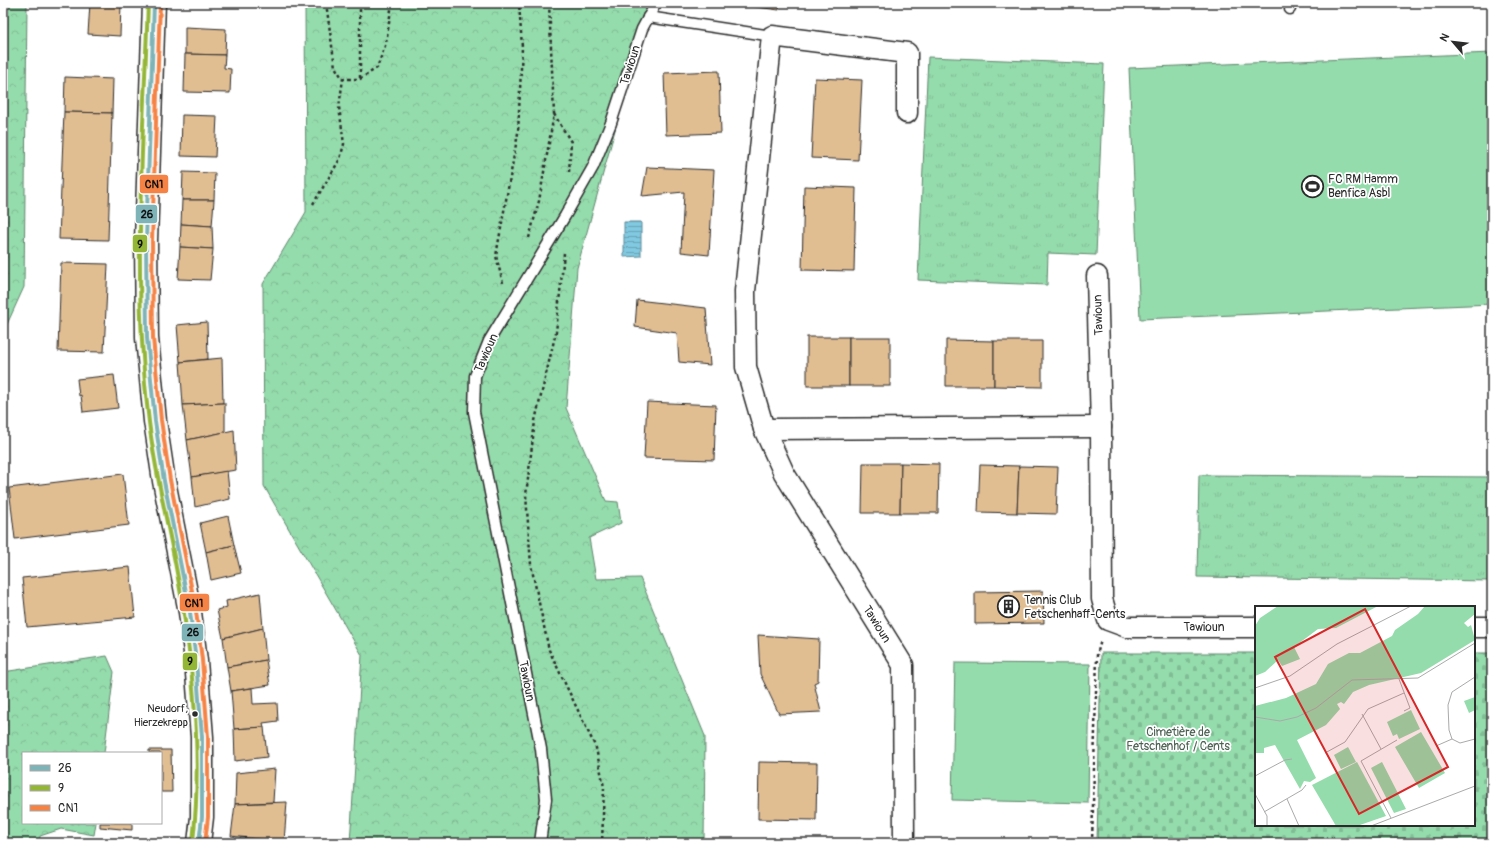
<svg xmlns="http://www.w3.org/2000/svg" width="1495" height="846" font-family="Pangolin,sans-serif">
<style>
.grass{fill:url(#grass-tufts);stroke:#60846c}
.forest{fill:url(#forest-crowns);stroke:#60846c}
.cemetery{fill:url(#cemetery-stones);stroke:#60846c}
.pitch{fill:#94dcac;stroke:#60846c}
.water{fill:url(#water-rules);stroke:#5e8a98}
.building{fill:#e1bd92;stroke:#2b2b2b}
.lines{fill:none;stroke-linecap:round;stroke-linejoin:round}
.service-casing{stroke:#2b2b2b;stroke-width:13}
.minor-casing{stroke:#2b2b2b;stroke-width:23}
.primary-casing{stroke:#2b2b2b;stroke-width:25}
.path{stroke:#2b2b2b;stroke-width:2.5;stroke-dasharray:3 3;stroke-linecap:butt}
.service{stroke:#fff;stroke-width:10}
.minor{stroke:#fff;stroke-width:20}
.primary{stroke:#fff;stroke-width:22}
.bus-1-casing{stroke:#fff;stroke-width:7}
.bus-2-casing{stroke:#fff;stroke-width:7}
.bus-3-casing{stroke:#fff;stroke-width:7}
.bus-1{stroke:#7eb3b7;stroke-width:4}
.bus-2{stroke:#94b637;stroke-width:4}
.bus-3{stroke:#f58345;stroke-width:4}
.bus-dot{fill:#2b2b2b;stroke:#fff;stroke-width:1.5}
.labels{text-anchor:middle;stroke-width:3.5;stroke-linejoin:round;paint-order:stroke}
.bus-label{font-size:11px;fill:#2b2b2b;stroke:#fff;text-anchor:end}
.street-label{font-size:12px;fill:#2b2b2b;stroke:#fff}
.poi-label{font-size:12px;fill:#2b2b2b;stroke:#fff;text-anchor:start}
.park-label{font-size:12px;fill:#4a6052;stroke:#fff}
.inset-road{fill:none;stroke:#aaa;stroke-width:1}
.view{fill:#d62828;fill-opacity:0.15;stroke:#d62828;stroke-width:2}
.inset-edge{fill:none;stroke:#2b2b2b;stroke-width:2}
.line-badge{stroke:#fff;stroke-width:1.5}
.pale-badge-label{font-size:11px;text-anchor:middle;font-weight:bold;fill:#111}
</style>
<defs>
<pattern id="grass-tufts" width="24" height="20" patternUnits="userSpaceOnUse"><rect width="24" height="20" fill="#94dcac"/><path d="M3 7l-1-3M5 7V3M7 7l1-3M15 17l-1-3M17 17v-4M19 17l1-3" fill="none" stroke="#80bd94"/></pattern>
<pattern id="forest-crowns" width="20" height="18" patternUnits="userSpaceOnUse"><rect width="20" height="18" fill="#94dcac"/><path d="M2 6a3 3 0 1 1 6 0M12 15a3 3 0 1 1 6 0" fill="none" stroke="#80bd94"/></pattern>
<pattern id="cemetery-stones" width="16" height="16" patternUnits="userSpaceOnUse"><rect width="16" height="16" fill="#94dcac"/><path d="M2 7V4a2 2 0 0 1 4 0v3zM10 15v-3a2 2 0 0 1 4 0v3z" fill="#80bd94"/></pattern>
<pattern id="water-rules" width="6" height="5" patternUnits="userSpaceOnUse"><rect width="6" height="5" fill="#80c9e0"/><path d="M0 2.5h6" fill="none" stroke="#69a3b6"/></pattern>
</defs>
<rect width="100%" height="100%" fill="#fff"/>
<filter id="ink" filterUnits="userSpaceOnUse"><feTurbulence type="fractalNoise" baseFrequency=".025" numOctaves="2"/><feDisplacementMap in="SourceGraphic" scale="8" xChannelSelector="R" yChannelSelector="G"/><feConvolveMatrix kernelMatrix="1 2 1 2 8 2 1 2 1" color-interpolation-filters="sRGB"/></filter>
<g filter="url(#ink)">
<g class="grass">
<path d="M 928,57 L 1104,64 L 1096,255 L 1048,253 L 1047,285 L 918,280 Z"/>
<path d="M 1199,475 L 1492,477 L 1492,581 L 1197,577 Z"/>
</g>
<g class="forest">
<path d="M 3,3 L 27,3 L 24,287 L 3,333 Z"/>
<path d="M 305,3 L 650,3 L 577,268 L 566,408 L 606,501 L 618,502 L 621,523 L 589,538 L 596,579 L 640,578 L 705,736 L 704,843 L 350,843 L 362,655 L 264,486 L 263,284 L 306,212 Z"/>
<path d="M 107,656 L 114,672 L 104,753 L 23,753 L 23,823 L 96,823 L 94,835 L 61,829 L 40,836 L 39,843 L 3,843 L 3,672 Z"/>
</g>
<path class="cemetery" d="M 1101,653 L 1256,653 L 1256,825 L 1474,825 L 1474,653 L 1492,653 L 1492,843 L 1097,843 Z"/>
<g class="pitch">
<path d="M 1492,53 L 1492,304 L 1140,319 L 1129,68 Z"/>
<path d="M 955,663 L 1090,664 L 1088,803 L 952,800 Z"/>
</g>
<path class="water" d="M 624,222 L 641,222 L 641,256 L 624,257 Z"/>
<g class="building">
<path d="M 90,3 L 121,3 L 120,36 L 88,34 Z"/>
<path d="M 727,3 L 780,3 L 779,10 Z"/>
<path d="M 185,27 L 226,29 L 225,55 L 185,54 Z"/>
<path d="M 185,54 L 225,55 L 224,68 L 231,69 L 230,93 L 184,92 Z"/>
<path d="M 719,71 L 721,133 L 666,135 L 664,73 Z"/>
<path d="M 65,77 L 113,79 L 112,113 L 64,112 Z"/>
<path d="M 815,78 L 862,80 L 858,160 L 811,158 Z"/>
<path d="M 64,112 L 112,113 L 108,240 L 59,239 Z"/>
<path d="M 182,115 L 217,116 L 215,157 L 181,156 Z"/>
<path d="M 647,167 L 714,170 L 709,255 L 681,252 L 684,192 L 642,196 Z"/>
<path d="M 183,172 L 215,173 L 214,200 L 182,200 Z"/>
<path d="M 804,186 L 856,188 L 854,271 L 802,270 Z"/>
<path d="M 182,200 L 214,200 L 212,226 L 181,224 Z"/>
<path d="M 181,224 L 212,226 L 213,249 L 180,247 Z"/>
<path d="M 180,247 L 213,249 L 210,280 L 178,279 Z"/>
<path d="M 61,263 L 108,264 L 104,352 L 58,351 Z"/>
<path d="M 637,300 L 706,308 L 710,365 L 679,362 L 677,333 L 635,327 Z"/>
<path d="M 207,322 L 208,359 L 180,362 L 177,325 Z"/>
<rect x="807" y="337" width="42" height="49"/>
<rect x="849" y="337" width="41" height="49"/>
<path d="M 946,340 L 994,341 L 994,386 L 946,386 Z"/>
<path d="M 994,341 L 1042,341 L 1042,387 L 994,386 Z"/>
<path d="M 222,358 L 223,403 L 183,405 L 180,362 Z"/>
<path d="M 114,375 L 118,408 L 83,412 L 81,395 L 79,396 L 77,379 Z"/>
<path d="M 647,402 L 716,405 L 714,460 L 644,458 Z"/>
<path d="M 223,403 L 225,403 L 225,432 L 187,440 L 183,405 Z"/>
<path d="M 234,430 L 236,470 L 192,477 L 187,440 Z"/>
<path d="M 863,463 L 901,463 L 900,513 L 862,513 Z"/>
<path d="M 901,463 L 939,464 L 938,513 L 900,513 Z"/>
<path d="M 980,465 L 1019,466 L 1017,513 L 978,512 Z"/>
<path d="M 1019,466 L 1058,467 L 1056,514 L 1017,513 Z"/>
<path d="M 227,471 L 230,499 L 195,507 L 192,477 Z"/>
<path d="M 123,474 L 129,525 L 15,539 L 9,488 Z"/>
<path d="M 228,516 L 234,545 L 206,552 L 200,523 Z"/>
<path d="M 234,545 L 241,573 L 211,580 L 206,552 Z"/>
<path d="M 130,567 L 135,617 L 27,627 L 22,578 Z"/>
<path d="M 1043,591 L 1044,623 L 975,624 L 975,592 Z"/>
<path d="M 260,593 L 263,628 L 223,638 L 217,610 L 227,607 L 226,601 Z"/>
<path d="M 263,628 L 266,660 L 227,667 L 223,638 Z"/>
<path d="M 758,635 L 819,639 L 818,681 L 814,683 L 821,712 L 779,714 L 760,674 Z"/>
<path d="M 266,660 L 270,685 L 231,691 L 227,667 Z"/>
<path d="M 252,688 L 253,704 L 277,703 L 278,721 L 263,723 L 264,727 L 234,729 L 231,691 Z"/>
<path d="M 264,727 L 267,757 L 235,761 L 234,729 Z"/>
<path d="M 149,750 L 171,750 L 172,792 L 161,792 L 161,753 L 149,753 Z"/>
<path d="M 759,762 L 817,763 L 816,820 L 758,819 Z"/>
<path d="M 275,769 L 273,802 L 235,804 L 236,773 Z"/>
<path d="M 287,802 L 284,842 L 231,836 L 235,804 Z"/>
<path d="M 100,823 L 132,823 L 132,830 L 100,827 Z"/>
</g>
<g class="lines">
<defs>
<g id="service">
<path d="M 1290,9 L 1291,3"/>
<path d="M 648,17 L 772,36"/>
<path d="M 540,843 L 546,799 L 541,749 L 474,412 L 475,376 L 489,341 L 565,216 L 593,167 L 611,123 L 642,29 L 656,3"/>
</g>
<g id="minor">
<path d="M 1097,276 L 1101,427 L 1102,599 L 1108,620 L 1127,627 L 1256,627"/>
<path d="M 764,429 L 1101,427"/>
<path d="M 1474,627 L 1492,627"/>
<path d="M 904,843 L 903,665 L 784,473 L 764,429 L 746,367 L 745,291 L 772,36 L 907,53 L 907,113"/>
</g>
<path id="primary" d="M 154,3 L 146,241 L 147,338 L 155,421 L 164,481 L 190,612 L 196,661 L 202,737 L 202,817 L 199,843"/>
</defs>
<use href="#service" class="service-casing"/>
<use href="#minor" class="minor-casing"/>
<use href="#primary" class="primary-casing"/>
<g class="path">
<path d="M 326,3 L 335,67 L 343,79 L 360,79 L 377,68 L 386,43 L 392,3"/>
<path d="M 360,3 L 360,79"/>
<path d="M 554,114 L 571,142 L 569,172"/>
<path d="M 313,204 L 340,159 L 344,144 L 339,107 L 343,79"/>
<path d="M 529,238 L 539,201 L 554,114 L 549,3"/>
<path d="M 564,253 L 556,332 L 535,421 L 526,495 L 531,565 L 549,650 L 596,748 L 604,787 L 602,843"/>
<path d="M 503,283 L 496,256 L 518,133 L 522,47 L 519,3"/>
<path d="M 1092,843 L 1097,655 L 1101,640"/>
</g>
<use href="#service" class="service"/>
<use href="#minor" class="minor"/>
<use href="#primary" class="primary"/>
<defs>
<path id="bus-1" d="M 154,3 L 146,241 L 147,338 L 155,421 L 164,481 L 190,612 L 196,661 L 202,737 L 202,817 L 199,843"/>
<path id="bus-2" d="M 148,3 C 143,142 132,283 149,422 C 157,487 175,550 184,614 C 195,687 201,769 193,842"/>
<path id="bus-3" d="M 160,3 L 152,241 L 153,338 L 161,420 L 170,480 L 196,611 L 202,660 L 208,737 L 208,817 L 205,843"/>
</defs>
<use href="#bus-1" class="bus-1-casing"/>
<use href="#bus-2" class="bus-2-casing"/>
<use href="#bus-3" class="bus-3-casing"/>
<use href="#bus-1" class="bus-1"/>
<use href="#bus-2" class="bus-2"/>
<use href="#bus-3" class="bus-3"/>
</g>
</g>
<defs>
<symbol id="stadium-ring" viewBox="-11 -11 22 22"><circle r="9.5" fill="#fff" stroke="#2b2b2b" stroke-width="1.5"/><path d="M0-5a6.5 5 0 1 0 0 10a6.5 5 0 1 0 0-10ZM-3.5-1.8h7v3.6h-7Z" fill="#2b2b2b"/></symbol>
<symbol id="building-ring" viewBox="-11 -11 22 22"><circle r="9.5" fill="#fff" stroke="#2b2b2b" stroke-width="1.5"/><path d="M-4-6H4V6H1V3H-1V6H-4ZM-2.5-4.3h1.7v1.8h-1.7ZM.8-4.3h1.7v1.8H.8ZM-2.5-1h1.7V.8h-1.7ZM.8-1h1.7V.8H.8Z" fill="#2b2b2b"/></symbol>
</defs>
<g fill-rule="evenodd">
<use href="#stadium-ring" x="1300" y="174" width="25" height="25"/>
<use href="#building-ring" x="996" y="594" width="25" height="25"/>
</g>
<circle class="bus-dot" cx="195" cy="714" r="3.5"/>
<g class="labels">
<g class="bus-label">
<text x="188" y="712">Neudorf,<tspan x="188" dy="14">Hierzekrëpp</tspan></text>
</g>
<g class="street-label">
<text transform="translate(630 65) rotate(-72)" y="4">Tawioun</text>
<text transform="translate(1098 315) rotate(-92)" y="4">Tawioun</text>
<text transform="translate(486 353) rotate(-66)" y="4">Tawioun</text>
<text transform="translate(877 624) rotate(58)" y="4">Tawioun</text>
<text x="1204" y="631">Tawioun</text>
<text transform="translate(527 681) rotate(79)" y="4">Tawioun</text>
</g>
<g class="poi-label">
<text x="1328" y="183">FC RM Hamm<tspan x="1328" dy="14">Benfica Asbl</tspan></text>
<text x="1024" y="604">Tennis Club<tspan x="1024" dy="14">Fetschenhaff-Cents</tspan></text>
</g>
<g class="park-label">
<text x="1178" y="736">Cimetière de<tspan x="1178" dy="14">Fetschenhof / Cents</tspan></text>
</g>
</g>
<g transform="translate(1255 606)">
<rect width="220" height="220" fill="#fff"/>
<path d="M 156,104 L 165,123 L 144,133 L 142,128 L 138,130 L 132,116 ZM 127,156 L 151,203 L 139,207 L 116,162 Z" fill="#94dcac"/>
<path d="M 23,0 L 123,0 L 81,22 L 63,23 L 39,41 L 45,53 L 27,60 L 23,54 L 10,66 L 0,70 L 0,20 L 5,12 ZM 170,0 L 220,0 L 220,8 L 209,17 L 213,21 L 216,19 L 220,34 L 166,67 L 114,79 L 98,86 L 89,98 L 86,96 L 82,98 L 85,103 L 71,119 L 42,134 L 61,172 L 55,176 L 49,175 L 45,183 L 20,139 L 9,142 L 9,147 L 0,147 L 0,100 L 31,92 L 61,78 L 73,58 L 94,47 L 105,47 L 137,30 L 140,24 L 163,8 ZM 220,91 L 220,104 L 214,107 L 209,95 Z" fill="#94dcac"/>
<path d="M 102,156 L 131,210 L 102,220 L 81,220 L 57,179 Z" fill="#94dcac"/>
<path d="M 166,126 L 190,167 L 164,182 L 140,141 ZM 93,141 L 101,156 L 86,163 L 79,149 Z" fill="#94dcac"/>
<path class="inset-road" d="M 220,71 L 197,86 L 193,99 L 194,124 L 197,133 L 205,137 L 220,133M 144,73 L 155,102 L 149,105M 0,82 L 35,70 L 82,38 L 156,0M 107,108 L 126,143M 0,111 L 25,115 L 42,111 L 61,102 L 97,74 L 163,72 L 220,37M 181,140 L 197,133M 70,147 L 90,136 L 113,103 L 149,87M 0,170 L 30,154 L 37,153M 0,188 L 12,210 L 12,220M 32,193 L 44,220M 9,206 L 47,184 L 51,179M 136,212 L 106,155 L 142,134M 116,220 L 220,180"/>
<path class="view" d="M 110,3 L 193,161 L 104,208 L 20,51 Z"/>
<rect width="220" height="220" class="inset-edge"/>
</g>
<g class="line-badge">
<rect x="139" y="174" width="30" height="20" rx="4" fill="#f58345"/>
<rect x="135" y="204" width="23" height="20" rx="4" fill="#7eb3b7"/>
<rect x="132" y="234" width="16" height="19" rx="4" fill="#94b637"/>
<rect x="179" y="593" width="31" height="19" rx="4" fill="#f58345"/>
<rect x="181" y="623" width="23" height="19" rx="4" fill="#7eb3b7"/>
<rect x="182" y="652" width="16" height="19" rx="4" fill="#94b637"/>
</g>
<g class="pale-badge-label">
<text x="154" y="188">CN1</text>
<text x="147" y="218">26</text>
<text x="140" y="248">9</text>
<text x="194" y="607">CN1</text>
<text x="193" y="636">26</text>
<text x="190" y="665">9</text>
</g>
<rect width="1495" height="846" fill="none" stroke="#fff" stroke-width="16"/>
<rect x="8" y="8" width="1479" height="830" fill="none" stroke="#2b2b2b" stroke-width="1.5" filter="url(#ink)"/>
<rect x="22" y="752" width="140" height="72" fill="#ffffff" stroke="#aaaaaa"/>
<rect x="30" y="765" width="20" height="6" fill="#7eb3b7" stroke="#aaaaaa"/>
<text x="58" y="772" font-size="12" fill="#2b2b2b">26</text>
<rect x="30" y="785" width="20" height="6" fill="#94b637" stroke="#aaaaaa"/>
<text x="58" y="792" font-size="12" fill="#2b2b2b">9</text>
<rect x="30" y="805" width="20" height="6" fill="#f58345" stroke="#aaaaaa"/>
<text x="58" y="812" font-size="12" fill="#2b2b2b">CN1</text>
<g transform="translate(1453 42) rotate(298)" stroke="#ffffff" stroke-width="3" paint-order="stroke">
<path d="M0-3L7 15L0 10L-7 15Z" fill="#2b2b2b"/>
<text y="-6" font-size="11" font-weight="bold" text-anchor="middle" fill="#2b2b2b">N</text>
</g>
</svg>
